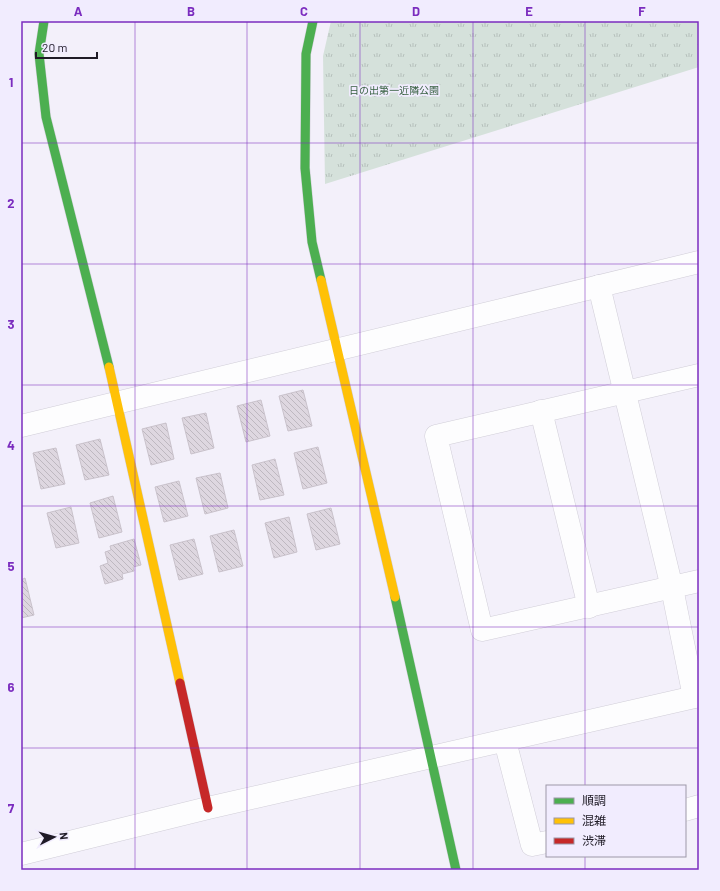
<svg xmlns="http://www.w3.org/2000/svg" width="720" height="891" font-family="Barlow,'Noto Sans JP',sans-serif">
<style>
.park{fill:url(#park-tufts)}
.building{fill:url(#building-back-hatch);stroke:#c9c2cb}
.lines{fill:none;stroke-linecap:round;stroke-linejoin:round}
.street-casing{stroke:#d1ced8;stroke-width:23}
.fast-casing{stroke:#d1ced8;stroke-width:10}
.slow-casing{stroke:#d1ced8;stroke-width:10}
.jam-casing{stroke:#d1ced8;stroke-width:10}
.street{stroke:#fdfdfe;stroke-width:22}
.fast{stroke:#4caf50;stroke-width:9}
.slow{stroke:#ffc107;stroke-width:9}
.jam{stroke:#c62828;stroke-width:9}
.grid{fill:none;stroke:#7b2cbf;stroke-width:1;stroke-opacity:0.55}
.labels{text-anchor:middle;stroke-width:3.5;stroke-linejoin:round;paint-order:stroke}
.park-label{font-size:10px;fill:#345e3e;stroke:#f1ecfe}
.neatline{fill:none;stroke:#7b2cbf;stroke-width:1.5}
.grid-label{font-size:13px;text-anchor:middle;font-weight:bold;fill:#7b2cbf}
</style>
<defs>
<pattern id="park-tufts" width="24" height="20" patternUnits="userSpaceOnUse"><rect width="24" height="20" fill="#d5e1db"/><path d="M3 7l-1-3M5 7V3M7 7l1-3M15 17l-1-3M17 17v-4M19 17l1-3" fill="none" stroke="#b6c0bc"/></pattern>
<pattern id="building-back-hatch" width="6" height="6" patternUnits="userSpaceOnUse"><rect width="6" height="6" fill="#ded7e0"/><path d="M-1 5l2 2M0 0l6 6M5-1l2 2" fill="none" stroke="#beb8c0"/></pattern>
</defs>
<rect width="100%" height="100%" fill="#f3f0fa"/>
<path class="park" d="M 331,21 L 699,21 L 699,67 L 325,184 L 323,56 Z"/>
<g class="building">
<path d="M 303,390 L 312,426 L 288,431 L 279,396 Z"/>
<path d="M 261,400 L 270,436 L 246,442 L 237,406 Z"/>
<path d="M 206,413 L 214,448 L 191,454 L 182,418 Z"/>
<path d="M 166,423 L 174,459 L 151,465 L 142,429 Z"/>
<path d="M 100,439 L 109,475 L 85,480 L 76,445 Z"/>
<path d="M 318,447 L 327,483 L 303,489 L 294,453 Z"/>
<path d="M 56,448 L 65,484 L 41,489 L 33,453 Z"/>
<path d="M 275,459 L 284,495 L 260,500 L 252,465 Z"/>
<path d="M 220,473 L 228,508 L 205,514 L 196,478 Z"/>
<path d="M 179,481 L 188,516 L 164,522 L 155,487 Z"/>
<path d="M 113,496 L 122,532 L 99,538 L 90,503 Z"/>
<path d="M 71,507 L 79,543 L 56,548 L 47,513 Z"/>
<path d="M 331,508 L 340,544 L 316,550 L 307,514 Z"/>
<path d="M 289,517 L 297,552 L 274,558 L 265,523 Z"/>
<path d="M 234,530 L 243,566 L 219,572 L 210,536 Z"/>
<path d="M 134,539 L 141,565 L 133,567 L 134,571 L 122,574 L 123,579 L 105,584 L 100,566 L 108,563 L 105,552 L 111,550 L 110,546 Z"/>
<path d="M 194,539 L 203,574 L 179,580 L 170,545 Z"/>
<path d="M 25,578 L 34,615 L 21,618 L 21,580 Z"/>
</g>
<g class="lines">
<defs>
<g id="street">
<path d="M 599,286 L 672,588 L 694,697"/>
<path d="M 699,375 L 436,436 L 482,630 L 699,581"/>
<path d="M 541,411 L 589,607"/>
<path d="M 21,426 L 699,262"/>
<path d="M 505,741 L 532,845 L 547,842"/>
<path d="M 685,810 L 699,806"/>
<path d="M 21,854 L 208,808 L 699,696"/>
</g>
<g id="fast">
<path d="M 44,21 L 39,54 L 46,117 L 109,367"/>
<path d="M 313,21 L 306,54 L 305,168 L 312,242 L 321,280"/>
<path d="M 395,597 L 456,870"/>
</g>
<g id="slow">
<path d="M 321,280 L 395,597"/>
<path d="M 109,367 L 180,683"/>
</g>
<path id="jam" d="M 180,683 L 208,808"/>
</defs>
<use href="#street" class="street-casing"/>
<use href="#fast" class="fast-casing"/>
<use href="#slow" class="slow-casing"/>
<use href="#jam" class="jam-casing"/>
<use href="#street" class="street"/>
<use href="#fast" class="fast"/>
<use href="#slow" class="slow"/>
<use href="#jam" class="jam"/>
</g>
<path class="grid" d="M 135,21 L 135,870M 247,21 L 247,870M 360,21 L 360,870M 473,21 L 473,870M 585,21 L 585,786M 21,143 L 699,143M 21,264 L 699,264M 21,385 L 699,385M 21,506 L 699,506M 21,627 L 699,627M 21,748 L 699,748M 585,856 L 585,870"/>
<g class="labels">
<g class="park-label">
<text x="394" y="94">日の出第一近隣公園</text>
</g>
</g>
<rect width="720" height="891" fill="none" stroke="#f1ecfe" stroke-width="44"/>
<rect x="546" y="785" width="140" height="72" fill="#f1ecfe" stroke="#9d98a8"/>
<rect x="554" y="798" width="20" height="6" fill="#4caf50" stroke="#9d98a8"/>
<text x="582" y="805" font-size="12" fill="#1f1b26">順調</text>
<rect x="554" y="818" width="20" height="6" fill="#ffc107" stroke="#9d98a8"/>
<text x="582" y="825" font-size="12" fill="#1f1b26">混雑</text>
<rect x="554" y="838" width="20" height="6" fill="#c62828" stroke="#9d98a8"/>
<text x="582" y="845" font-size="12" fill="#1f1b26">渋滞</text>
<g transform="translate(54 837) rotate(84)" stroke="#f1ecfe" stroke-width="3" paint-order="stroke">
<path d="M0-3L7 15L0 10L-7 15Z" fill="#1f1b26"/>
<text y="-6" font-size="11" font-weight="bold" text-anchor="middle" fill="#1f1b26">N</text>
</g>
<path d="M36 52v6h61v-6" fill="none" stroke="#1f1b26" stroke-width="2"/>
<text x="42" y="52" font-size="12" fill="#1f1b26" stroke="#f1ecfe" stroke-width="3" paint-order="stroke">20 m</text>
<rect x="22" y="22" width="676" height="847" class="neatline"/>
<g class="grid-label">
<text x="78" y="16">A</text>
<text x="191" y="16">B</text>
<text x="304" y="16">C</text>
<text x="416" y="16">D</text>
<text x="529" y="16">E</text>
<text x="642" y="16">F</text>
<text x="11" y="87">1</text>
<text x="11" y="208">2</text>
<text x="11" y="329">3</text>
<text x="11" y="450">4</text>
<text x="11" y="571">5</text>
<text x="11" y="692">6</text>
<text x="11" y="813">7</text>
</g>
</svg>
